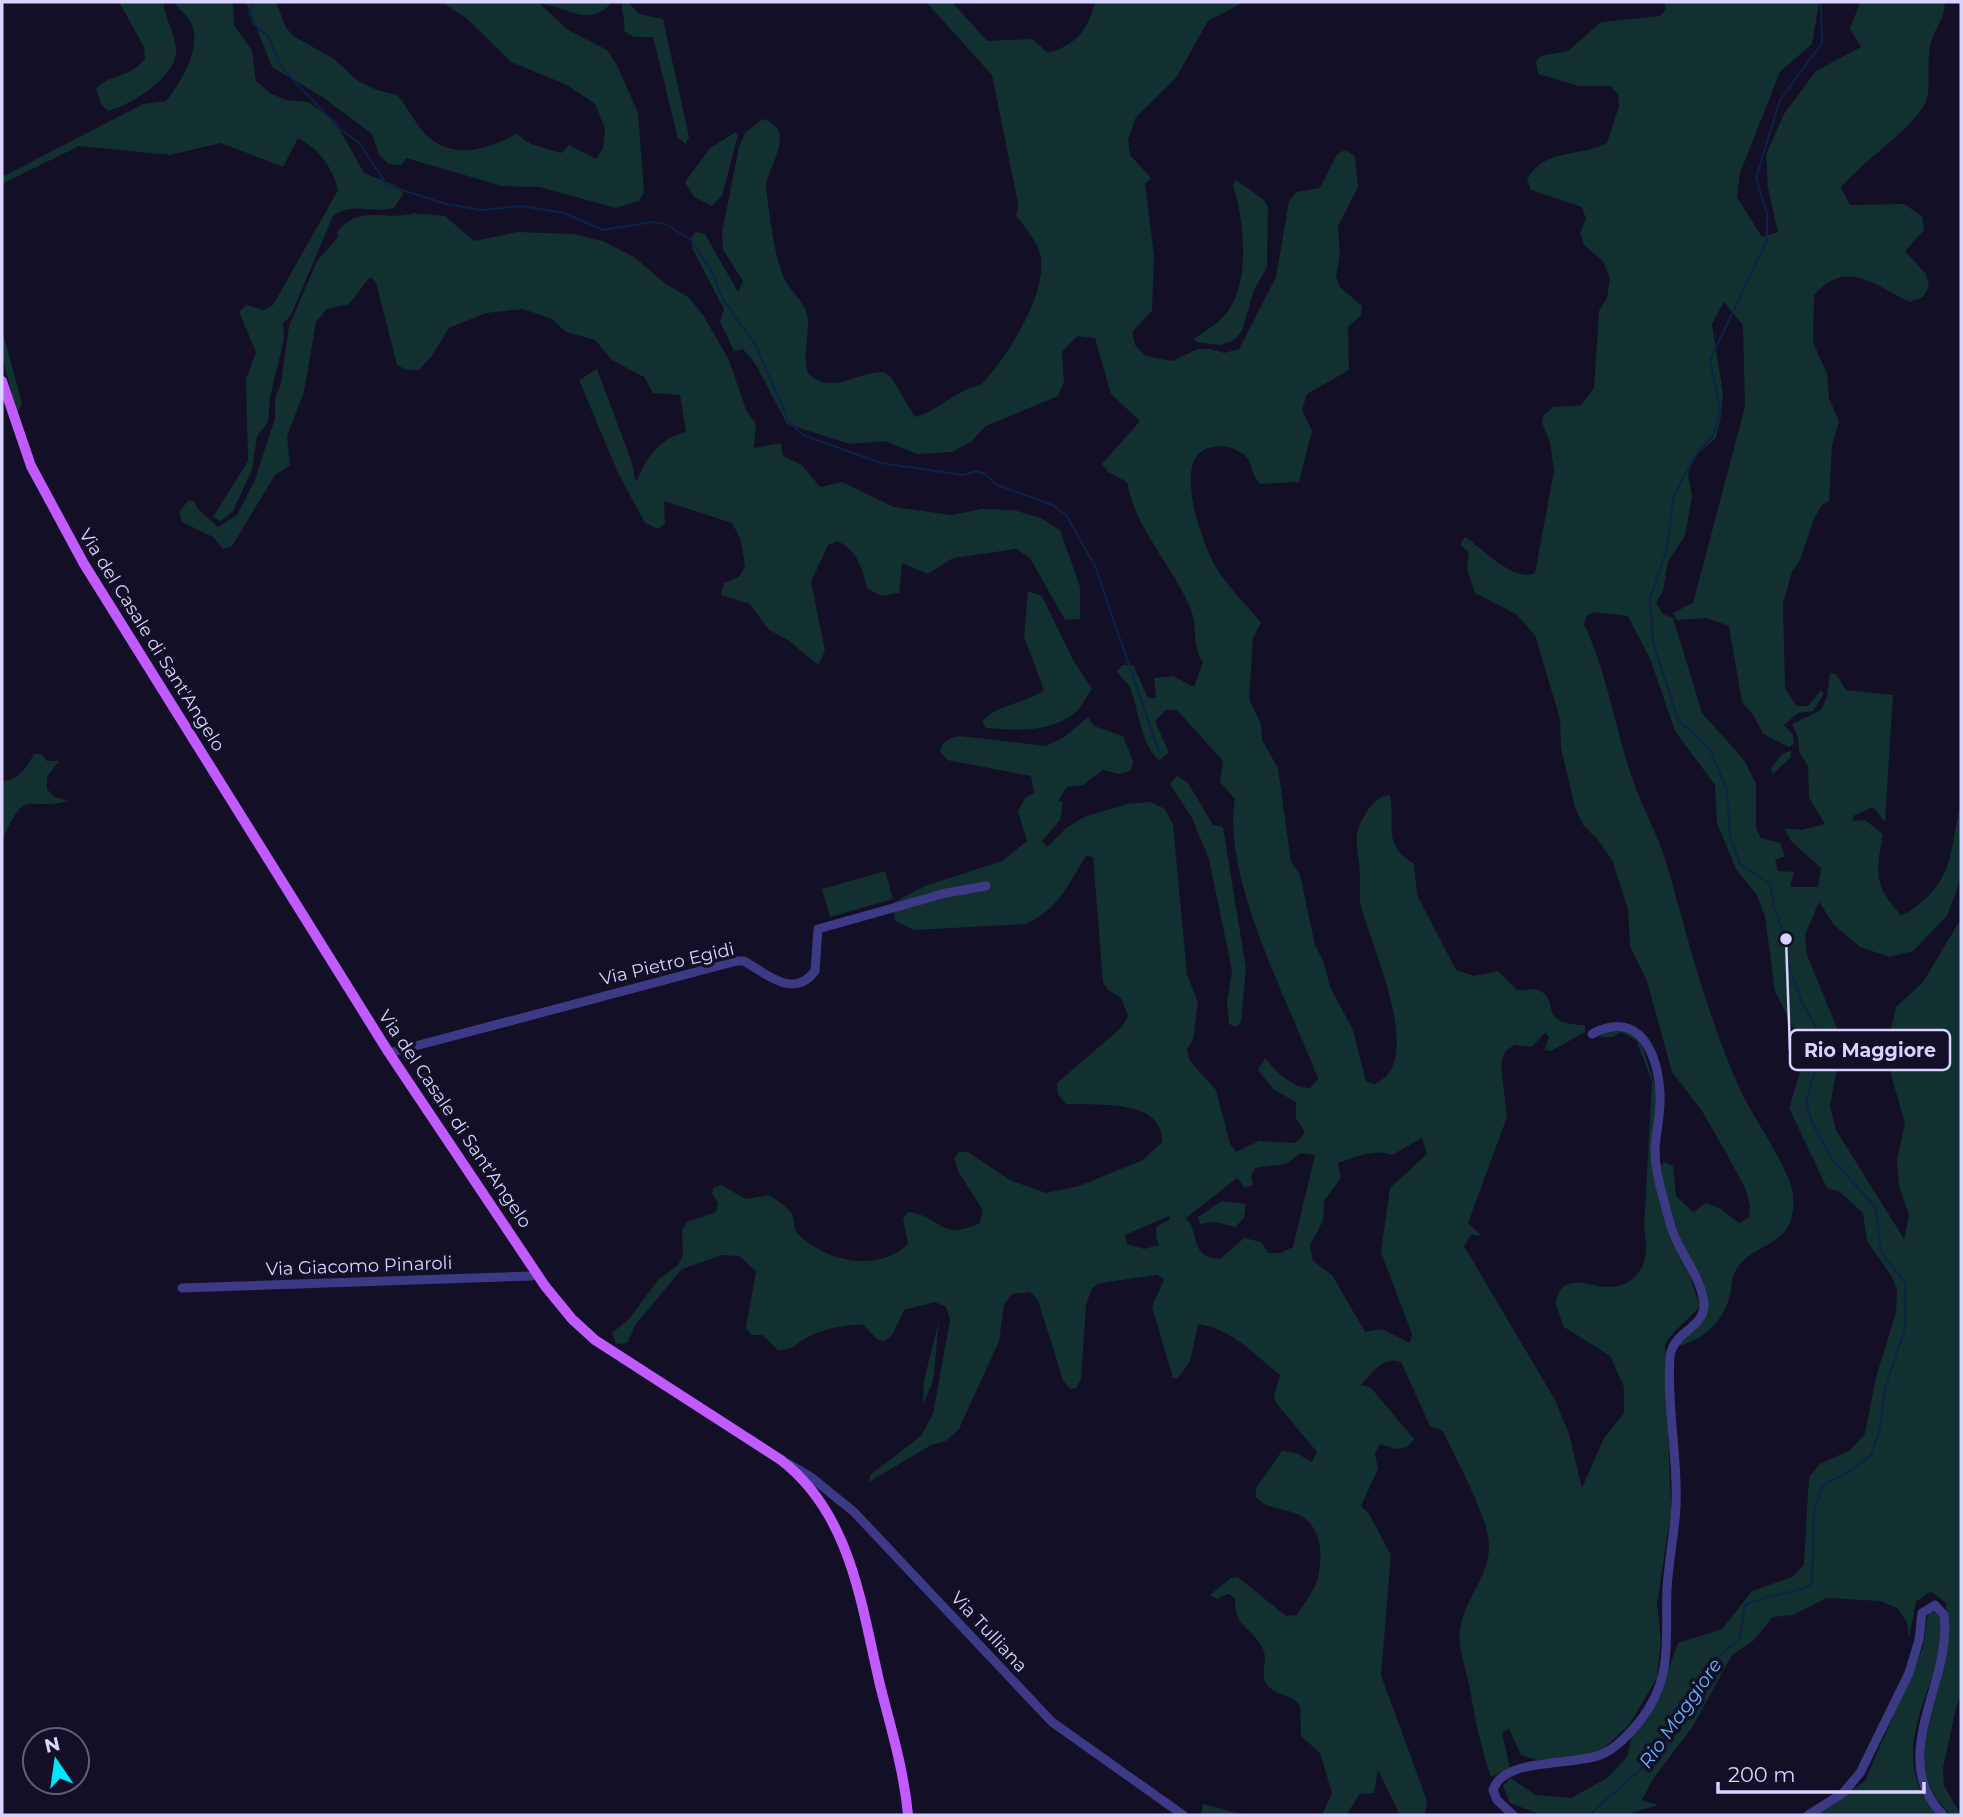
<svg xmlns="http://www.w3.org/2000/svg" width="1963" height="1817" font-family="Montserrat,sans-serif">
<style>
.green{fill:#12302f;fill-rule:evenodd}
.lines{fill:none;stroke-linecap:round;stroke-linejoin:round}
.stream{stroke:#0c2248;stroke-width:2}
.minor{stroke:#3d3a85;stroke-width:9}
.major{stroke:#c25bff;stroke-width:10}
.labels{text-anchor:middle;stroke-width:7;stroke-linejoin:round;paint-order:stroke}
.street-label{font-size:18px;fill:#d9d4ff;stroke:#130f26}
.water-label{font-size:19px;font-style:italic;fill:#62b6ff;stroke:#130f26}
.leader{fill:none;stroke:#d9d4ff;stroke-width:2.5}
.callout-dot{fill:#d9d4ff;stroke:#130f26;stroke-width:2.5}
.callout{fill:#130f26;stroke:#d9d4ff;stroke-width:2.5}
.callout-label{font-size:19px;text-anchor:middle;font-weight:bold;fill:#d9d4ff}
</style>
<rect width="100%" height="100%" fill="#130f26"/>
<g class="green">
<path d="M 119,2 L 164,2 C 163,15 175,33 176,48 C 179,76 131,105 108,111 L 101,104 L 96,88 C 111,74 131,77 145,59 L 144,47 Z"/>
<path d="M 173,2 L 233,2 L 234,25 L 252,51 L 256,81 L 270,93 L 286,100 L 308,102 L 335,121 L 364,173 L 399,187 L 403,194 L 394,208 C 372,214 353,201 333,216 L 291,315 L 283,324 L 284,339 L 270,397 L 268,422 L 257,436 L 252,470 L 233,511 L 221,521 L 213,517 L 248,461 L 246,379 L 256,352 L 239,312 L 246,305 L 264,310 L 273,305 L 338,190 C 332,166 319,149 298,138 L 283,167 L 221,143 L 170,155 L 79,146 L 2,184 L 2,177 L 143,104 L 166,101 C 180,84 203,47 191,23 C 188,16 178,8 173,2 Z"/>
<path d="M 246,2 L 276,2 L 286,28 L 295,37 L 334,59 L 358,81 L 377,90 L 397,95 C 406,105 412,117 420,128 C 445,161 484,152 516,134 L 531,144 L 561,153 L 569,145 L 596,159 L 603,148 L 605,128 L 595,104 L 567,85 L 511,62 L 465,17 L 441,2 L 613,2 C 586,29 572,7 540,4 L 568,30 L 607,50 L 617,65 L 638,113 L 644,192 L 639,201 L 616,208 L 540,187 L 502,186 L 406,158 L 402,165 L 389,164 L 379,155 L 372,134 L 321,96 L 272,67 Z"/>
<path d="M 628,2 L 639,14 L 663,19 L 689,137 L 686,144 L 678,138 L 653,37 L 634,37 L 624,31 C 626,20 621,12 622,3 Z"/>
<path d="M 926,2 L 952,2 L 987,41 L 1032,39 L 1048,53 C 1080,43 1085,31 1096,2 L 1244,2 L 1208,21 L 1176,78 L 1136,117 L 1128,140 L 1130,155 L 1151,178 L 1145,184 L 1154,256 L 1152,311 L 1132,332 L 1135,345 L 1146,356 L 1172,361 L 1198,349 L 1211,349 L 1224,353 L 1239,349 L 1276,277 L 1289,201 L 1296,192 L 1320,188 L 1337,154 L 1345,150 L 1355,156 L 1358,187 L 1338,226 L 1340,254 L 1336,277 L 1340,287 L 1362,306 L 1361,315 L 1348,327 L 1349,370 L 1307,394 L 1302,410 L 1312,431 L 1299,482 L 1261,484 C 1250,476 1254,462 1243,454 C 1233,446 1220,445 1208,448 C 1171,459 1203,547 1217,569 C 1229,588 1247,605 1261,623 L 1253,638 L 1249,699 L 1261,724 L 1262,740 L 1278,768 L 1291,862 L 1300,875 L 1315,945 L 1324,963 L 1330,987 L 1353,1030 L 1366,1081 L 1374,1084 C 1428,1064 1370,944 1361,906 C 1358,896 1361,885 1360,874 C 1359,847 1350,838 1366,813 C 1372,803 1379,796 1390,795 C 1396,828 1381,843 1414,864 L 1417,895 L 1456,970 L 1474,976 L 1498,971 L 1517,990 C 1523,990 1533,988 1540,991 C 1560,1000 1537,1025 1585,1025 L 1585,1032 L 1551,1051 L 1544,1050 L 1549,1037 L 1545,1033 L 1531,1047 L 1515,1045 L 1506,1050 L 1501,1063 L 1507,1117 L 1468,1223 L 1482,1236 L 1471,1235 L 1464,1246 L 1555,1400 L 1569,1434 L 1582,1488 L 1604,1438 L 1624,1413 L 1624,1387 L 1610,1356 L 1564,1327 L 1555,1303 C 1558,1296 1559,1289 1566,1285 C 1579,1278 1596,1288 1610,1287 C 1643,1285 1650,1256 1644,1230 L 1652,1081 L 1636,1040 L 1621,1032 L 1613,1037 L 1600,1037 L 1602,1034 L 1619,1028 L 1640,1038 L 1657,1093 L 1655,1172 L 1700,1306 C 1689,1320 1672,1330 1665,1345 L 1671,1512 L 1657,1604 L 1661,1640 L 1657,1678 L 1629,1725 L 1603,1749 L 1585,1757 L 1542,1762 L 1521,1755 L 1509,1729 L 1502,1733 L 1510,1768 L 1491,1777 C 1481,1747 1475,1720 1470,1689 C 1465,1662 1454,1643 1463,1616 C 1471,1593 1490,1570 1489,1545 C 1489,1518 1455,1458 1443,1431 L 1430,1426 L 1401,1362 C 1383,1355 1372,1373 1361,1385 L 1371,1388 L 1414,1439 L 1407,1447 L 1395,1449 L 1380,1444 L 1375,1453 L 1378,1469 L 1361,1506 L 1369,1514 L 1391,1555 L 1381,1675 L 1427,1801 L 1425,1815 L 1400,1815 L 1378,1770 L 1374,1793 L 1360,1794 L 1346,1815 L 1322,1815 L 1332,1793 L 1320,1753 L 1301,1736 L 1300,1706 C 1291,1693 1277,1696 1268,1686 C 1258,1676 1269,1662 1263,1649 C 1251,1625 1235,1630 1235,1598 L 1228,1594 L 1216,1599 L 1210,1595 L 1231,1578 L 1238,1577 L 1286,1616 L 1297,1615 C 1303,1605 1313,1592 1317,1581 C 1323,1560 1323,1528 1301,1516 C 1285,1507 1268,1511 1256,1497 L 1256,1488 L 1282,1451 L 1296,1453 L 1312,1462 L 1317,1452 L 1276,1403 L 1274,1396 L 1280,1375 C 1253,1354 1233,1329 1198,1324 L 1190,1361 L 1178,1378 L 1173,1378 L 1152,1307 L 1164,1279 L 1157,1275 L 1100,1283 L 1092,1288 L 1086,1305 L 1081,1378 L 1076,1388 L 1070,1389 L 1063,1380 L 1038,1300 L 1030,1292 L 1012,1294 L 1004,1304 L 999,1341 L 959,1429 L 946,1441 L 931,1445 L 869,1482 L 870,1475 L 921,1436 L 933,1414 L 950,1320 L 946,1307 L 935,1302 L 904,1310 L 893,1334 L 885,1341 L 878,1340 L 863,1325 C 846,1324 824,1329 808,1337 C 796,1343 793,1351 778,1350 L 762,1335 L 751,1335 L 746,1328 L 756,1271 L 739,1256 L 722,1255 L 682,1269 L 636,1324 L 627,1343 L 616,1344 L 612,1333 L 629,1319 L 658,1280 L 678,1265 L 683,1255 L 682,1230 L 687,1222 L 716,1212 L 718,1203 L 712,1194 L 713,1188 L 721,1185 L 746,1199 L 770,1195 C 776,1200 786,1206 791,1213 C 795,1219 793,1228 798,1234 C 826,1262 878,1273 908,1244 L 903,1219 L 908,1212 C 942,1216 939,1242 980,1223 L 983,1210 L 959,1173 L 954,1158 L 959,1152 L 968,1152 L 1010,1180 L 1046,1193 L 1079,1186 L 1143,1160 L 1162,1142 C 1163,1098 1098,1106 1066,1104 L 1058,1094 L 1057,1083 L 1122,1027 L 1128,1016 L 1121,998 L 1108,990 L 1103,982 L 1093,857 L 1086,856 C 1069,883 1057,912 1025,924 L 914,930 L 895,921 L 893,903 L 925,886 L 1002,861 L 1027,841 L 1018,811 L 1025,798 L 1034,793 L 1031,776 L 947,760 L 940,751 C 942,740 950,738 960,736 L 1046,746 L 1063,738 L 1088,717 L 1094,726 L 1123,736 L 1133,761 L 1131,770 L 1120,774 L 1103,770 L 1083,785 L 1067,787 L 1058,801 L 1063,802 L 1060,820 L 1042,841 L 1047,847 L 1065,829 L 1084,817 L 1127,804 L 1151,802 L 1165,809 L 1173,825 L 1187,975 L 1198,1002 L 1193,1039 L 1187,1050 L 1190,1061 L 1216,1090 L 1230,1144 L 1236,1152 L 1259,1141 L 1295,1143 L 1305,1133 L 1296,1118 L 1296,1102 L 1274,1090 L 1258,1070 L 1265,1058 C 1275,1071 1293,1089 1310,1088 L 1318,1079 C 1290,1004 1221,877 1235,799 L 1220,782 L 1223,761 L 1177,710 L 1166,710 L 1155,721 L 1169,753 L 1159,760 C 1142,747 1138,709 1131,690 C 1129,684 1121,677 1117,672 L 1122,665 L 1133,665 L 1148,698 L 1156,698 L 1154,678 L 1173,676 L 1194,687 L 1203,662 C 1191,645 1198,628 1191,610 C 1173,565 1136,531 1127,482 L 1108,472 L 1102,464 L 1140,421 L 1111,394 L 1095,338 L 1077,336 L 1062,352 L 1064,382 L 1058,396 L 986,426 L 972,441 L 952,452 L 917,454 L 885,441 L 850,444 L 787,424 L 756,365 L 743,349 L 734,351 L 720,322 L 724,309 L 693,250 L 691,237 L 696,232 L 705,234 L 738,292 L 743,281 L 723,250 L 722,233 L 739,147 L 745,133 L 762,119 C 801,129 764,171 766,188 C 770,216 773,252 784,278 C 790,291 803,300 807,314 C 811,333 801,354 808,373 C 831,397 857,371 884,372 L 891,377 L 915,417 C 940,410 955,390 981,385 C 1007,357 1046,297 1041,258 C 1039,244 1025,226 1016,216 L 1018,203 L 992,75 ZM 1422,1138 L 1427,1154 L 1390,1188 L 1381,1252 L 1412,1334 L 1410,1343 L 1382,1329 L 1365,1332 L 1332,1275 L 1313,1261 L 1310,1245 L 1323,1221 L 1324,1201 L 1341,1178 L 1338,1163 C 1355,1157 1376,1148 1392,1155 ZM 1301,1153 L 1315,1155 L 1293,1247 L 1281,1253 L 1268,1253 L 1261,1242 L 1244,1238 L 1220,1259 C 1189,1258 1200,1232 1186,1218 L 1237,1178 L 1245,1188 L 1253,1185 L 1251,1176 L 1255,1168 L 1286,1164 ZM 1169,1216 L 1170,1219 L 1156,1227 L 1156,1237 L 1159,1245 L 1144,1249 L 1127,1244 L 1125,1235 Z"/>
<path d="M 1664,2 L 1819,2 L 1812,44 L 1780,72 L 1740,173 L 1737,197 L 1762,237 L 1778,232 L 1768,188 L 1766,155 L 1784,114 L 1816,71 L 1861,47 L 1850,29 L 1860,2 L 1945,3 C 1943,24 1935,26 1931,43 C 1926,61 1931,80 1927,98 C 1921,124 1859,163 1841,188 L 1850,205 L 1904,204 L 1922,216 L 1924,230 L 1905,251 L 1926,274 L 1929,286 L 1923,297 L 1910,302 C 1874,285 1847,258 1814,295 L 1813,342 L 1827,374 L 1829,398 L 1839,421 L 1832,445 L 1829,501 L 1821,506 L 1814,519 L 1800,560 L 1792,572 L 1783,603 L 1785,688 L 1796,706 L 1808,706 L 1821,690 L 1824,693 L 1813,711 L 1798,713 L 1784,725 L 1793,735 L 1794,744 L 1789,747 L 1763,734 L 1754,716 L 1742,702 L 1729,626 L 1707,618 L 1677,620 L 1673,613 L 1693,603 L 1745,407 L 1743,325 L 1724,302 L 1712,324 L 1723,394 L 1721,416 L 1716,438 L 1695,456 L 1688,474 L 1692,496 L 1685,536 L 1668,561 L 1663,591 L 1656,603 L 1663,614 L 1673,618 L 1702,713 L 1744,760 L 1756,784 L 1756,828 L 1761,838 L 1780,843 L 1785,856 L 1775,860 L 1778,871 L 1794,872 L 1790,887 L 1818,887 L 1821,868 L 1791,841 L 1784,828 L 1801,830 L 1825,824 L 1809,798 L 1808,766 L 1799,752 L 1798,737 L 1792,724 L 1821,710 L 1827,697 L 1830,673 L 1836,674 L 1846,690 L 1893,695 L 1885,822 L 1873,807 L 1853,816 L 1853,821 L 1865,820 L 1883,834 C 1876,872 1873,885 1901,915 C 1911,912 1916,906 1924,900 C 1956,871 1950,842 1961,805 L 1961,878 L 1947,916 L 1913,951 L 1890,957 L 1860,947 L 1834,925 L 1819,902 L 1805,935 L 1807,955 L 1842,1040 L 1830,1106 L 1836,1130 L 1904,1239 L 1909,1215 L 1899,1186 L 1897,1161 L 1905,1123 L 1891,1075 L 1889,1037 L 1896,1007 L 1923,982 L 1961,919 L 1961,1697 L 1957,1704 L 1943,1768 L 1944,1786 L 1961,1815 L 1951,1815 C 1906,1773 1929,1730 1941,1679 C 1947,1653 1948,1629 1946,1603 L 1931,1591 L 1916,1602 L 1909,1638 L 1907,1622 L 1897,1608 L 1880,1601 L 1827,1598 L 1793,1615 L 1773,1617 L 1753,1641 L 1732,1655 L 1693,1726 L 1653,1779 L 1642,1800 L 1658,1805 L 1625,1815 L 1542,1815 L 1510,1803 L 1503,1786 L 1510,1778 L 1536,1795 L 1571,1798 L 1607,1778 L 1627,1757 L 1632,1735 L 1657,1702 L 1678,1643 L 1722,1629 L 1752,1591 L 1792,1577 L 1804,1565 L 1809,1477 L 1820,1464 L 1850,1450 L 1865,1434 L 1876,1377 L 1896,1313 L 1897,1291 L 1892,1277 L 1867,1241 L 1863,1213 L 1840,1192 L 1827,1188 L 1789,1108 L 1800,1073 L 1799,1039 L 1775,991 L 1765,916 L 1756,894 L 1736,869 L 1717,823 L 1715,785 L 1675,731 L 1651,661 L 1628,616 L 1594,612 L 1587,616 L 1584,624 C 1605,669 1614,719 1628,766 C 1638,800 1657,831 1667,865 C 1688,939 1707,1016 1739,1087 C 1751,1115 1791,1170 1793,1195 C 1798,1249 1754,1240 1736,1270 C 1731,1278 1732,1287 1730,1295 C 1722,1325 1703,1339 1676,1347 L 1707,1307 L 1666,1201 L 1661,1165 L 1664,1162 L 1673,1166 L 1676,1196 L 1693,1212 L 1706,1203 L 1721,1209 L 1739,1223 L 1749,1217 L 1750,1206 L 1746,1190 L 1724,1149 L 1702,1111 L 1672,1072 L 1647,981 L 1630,946 L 1628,909 L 1612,860 L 1599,841 L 1583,825 L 1575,807 L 1561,748 L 1560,719 L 1535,635 L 1516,614 L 1475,593 L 1467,569 L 1469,552 L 1460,545 L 1465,537 C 1482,548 1514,583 1535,573 L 1554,471 L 1550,442 L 1542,423 L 1543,416 L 1553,407 L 1581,405 L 1594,388 L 1599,311 L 1607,298 L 1610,278 L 1603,261 L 1584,245 L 1580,233 L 1586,219 L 1582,207 L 1531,190 L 1527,179 C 1546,147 1579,158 1607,143 L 1619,106 L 1618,94 L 1610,86 L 1579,86 L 1538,74 L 1536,61 L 1541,56 L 1568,51 L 1601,22 L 1660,16 L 1666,9 Z"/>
<path d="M 736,132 L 738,135 L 722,196 L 712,206 L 694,197 L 685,182 L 710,148 Z"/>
<path d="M 1236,180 L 1264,200 L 1268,207 L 1267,267 L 1254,290 L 1242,331 L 1234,340 L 1221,345 L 1197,342 L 1194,339 C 1203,332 1216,325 1224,316 C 1252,285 1244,222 1233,185 Z"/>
<path d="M 414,213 L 445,216 L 474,241 L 518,232 L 573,234 L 603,241 L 634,257 L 666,284 L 688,297 L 703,315 L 729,360 L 746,410 L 756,424 L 754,448 L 781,443 L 783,456 L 802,465 L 820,487 L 842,482 L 894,507 L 952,515 L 982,509 L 1013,510 L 1041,518 L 1060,530 L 1080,587 L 1080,619 L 1065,620 L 1030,558 L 1016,549 L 953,558 L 928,574 L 902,563 L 899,593 L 882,596 L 868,589 C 861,568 859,551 837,541 L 828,545 L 811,582 L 825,651 L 818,665 L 788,640 L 769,630 L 750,604 L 721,595 L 724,583 L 739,577 L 745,567 L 741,540 L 732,523 L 664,501 L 665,523 L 658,529 L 645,523 L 618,473 L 579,380 L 597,369 L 631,460 L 636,482 C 648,456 657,440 686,432 L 680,395 L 653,393 L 644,377 L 612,360 L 595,340 L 566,332 L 552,319 L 523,309 L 486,313 L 449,328 L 431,357 L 419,370 L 407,370 L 397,365 L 376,282 L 370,277 L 349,304 L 327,309 L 316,322 L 304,392 L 287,436 L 290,465 L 275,475 L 232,546 L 223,549 L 213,537 L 182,522 L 179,512 L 189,500 L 195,502 L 197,508 L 218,527 L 237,515 L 255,480 L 275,418 L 275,399 L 281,383 L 289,326 L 317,261 L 338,237 L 337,232 C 360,203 385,222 414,213 Z"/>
<path d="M 2,330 L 22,403 L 17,414 L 2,355 Z"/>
<path d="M 1028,591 L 1042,596 L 1073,660 L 1092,689 C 1086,697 1080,710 1072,715 C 1046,733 1016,730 986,728 L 982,722 C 994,705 1025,704 1044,690 L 1024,637 Z"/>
<path d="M 1791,750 L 1791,757 L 1773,774 L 1771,768 L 1781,755 Z"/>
<path d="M 34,754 L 41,754 L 47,761 L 59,761 L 47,777 L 47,789 L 54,797 L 69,801 C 23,812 27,785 2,841 L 2,781 C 18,781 27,767 34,754 Z"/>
<path d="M 1177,776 L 1188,783 L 1213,825 L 1223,827 L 1246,969 L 1241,1021 L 1237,1027 L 1229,1024 L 1227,1002 L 1232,971 L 1209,859 L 1192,818 L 1170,784 Z"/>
<path d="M 885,871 L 893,899 L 830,917 L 822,889 Z"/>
<path d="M 1222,1201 L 1246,1204 L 1244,1218 L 1235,1227 L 1215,1222 L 1200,1224 L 1198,1217 Z"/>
<path d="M 939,1321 L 933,1381 L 923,1404 L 924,1380 Z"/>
<path d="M 1931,1612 L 1937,1612 C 1963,1662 1871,1745 1938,1815 L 1816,1815 L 1865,1781 L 1923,1647 L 1927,1618 Z"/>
<path d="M 1203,1804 L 1244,1815 L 1201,1815 Z"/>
</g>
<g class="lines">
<g class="stream">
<path d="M 252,2 L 249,14 L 254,25 L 268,36 L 283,69 L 338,127 L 359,143 L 387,185 L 446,204 L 481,210 L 522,206 L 564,213 L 603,230 L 653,222 L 665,224 L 690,239 L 711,270 L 724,301 L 755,344 L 789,422 L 803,435 L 881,463 L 963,475 L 977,471 L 985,474 L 997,485 L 1053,505 L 1066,515 L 1095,566 L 1159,752"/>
<path d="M 1589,1815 L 1647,1764 L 1706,1679 L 1712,1661 L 1739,1640 L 1745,1605 C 1767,1594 1790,1596 1812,1584 L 1814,1510 L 1823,1485 L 1849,1472 L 1871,1455 L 1879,1432 L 1886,1385 L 1905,1328 L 1905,1283 L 1881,1252 L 1876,1208 L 1833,1160 L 1812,1123 L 1806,1102 L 1820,1054 L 1817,1029 L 1802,1002 L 1787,961 L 1786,939 L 1774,907 L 1770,884 L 1740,864 L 1730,836 L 1727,791 L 1710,749 L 1678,720 L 1653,642 L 1650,599 L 1667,549 L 1674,495 L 1697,453 L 1714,434 L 1720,410 L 1710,360 L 1767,240 L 1767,213 L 1756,178 L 1780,100 L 1822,43 L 1821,7 L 1818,2"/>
</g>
<g class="minor">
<path d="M 389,1053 L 737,961 L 744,961 C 768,975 794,999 815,971 L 818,929 L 946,893 L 986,886"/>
<path d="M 182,1288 L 532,1276 L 537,1273"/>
<path d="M 789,1464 L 811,1477 L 854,1512 L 1052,1722 L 1183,1815"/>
<path d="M 1513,1815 L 1497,1800 L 1493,1790 C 1503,1757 1574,1766 1600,1755 C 1616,1749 1629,1734 1640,1721 C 1674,1677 1665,1640 1667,1589 C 1669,1554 1678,1519 1676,1484 C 1675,1441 1667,1399 1670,1356 C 1674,1331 1704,1328 1704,1305 C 1703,1281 1684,1259 1675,1237 C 1670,1226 1667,1213 1664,1201 C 1659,1184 1655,1167 1655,1149 C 1656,1131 1661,1114 1660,1096 C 1659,1055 1640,1008 1592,1034"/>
<path d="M 1808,1815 L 1843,1793 L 1860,1773 L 1909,1673 L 1919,1640 L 1922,1613 L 1935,1605 L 1944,1615 C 1953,1682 1886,1757 1943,1815"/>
</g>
<path class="major" d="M 2,381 L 31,466 L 84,564 L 389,1053 L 545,1286 L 572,1319 L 595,1340 L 781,1460 C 851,1514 861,1604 880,1685 C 891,1728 904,1771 908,1815"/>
</g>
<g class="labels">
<g class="street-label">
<text transform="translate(152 640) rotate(58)" y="6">Via del Casale di Sant'Angelo</text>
<text transform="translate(667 964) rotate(-13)" y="6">Via Pietro Egidi</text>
<text transform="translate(455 1119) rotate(56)" y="6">Via del Casale di Sant'Angelo</text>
<text transform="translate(359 1266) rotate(-2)" y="6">Via Giacomo Pinaroli</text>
<text transform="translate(989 1632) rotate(47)" y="6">Via Tulliana</text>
</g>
<g class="water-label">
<text transform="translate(1680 1713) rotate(-55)" y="7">Rio Maggiore</text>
</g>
</g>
<path class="leader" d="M1786 939L1790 1050"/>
<circle class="callout-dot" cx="1786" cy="939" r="7"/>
<rect class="callout" x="1790" y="1030" width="160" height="40" rx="7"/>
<g class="callout-label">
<text x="1870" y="1057">Rio Maggiore</text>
</g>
<rect width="1963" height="1817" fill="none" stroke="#d9d4ff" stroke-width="7"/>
<g transform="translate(56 1761) rotate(347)"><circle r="33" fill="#130f26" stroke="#625e7d" stroke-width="2"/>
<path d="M0-5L12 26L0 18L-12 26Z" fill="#00e5ff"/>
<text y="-10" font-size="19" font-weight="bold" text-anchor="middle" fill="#d9d4ff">N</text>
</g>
<path d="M1718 1782v10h206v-10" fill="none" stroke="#d9d4ff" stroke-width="3.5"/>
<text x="1728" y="1782" font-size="21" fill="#d9d4ff" stroke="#130f26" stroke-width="5" paint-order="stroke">200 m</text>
</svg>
